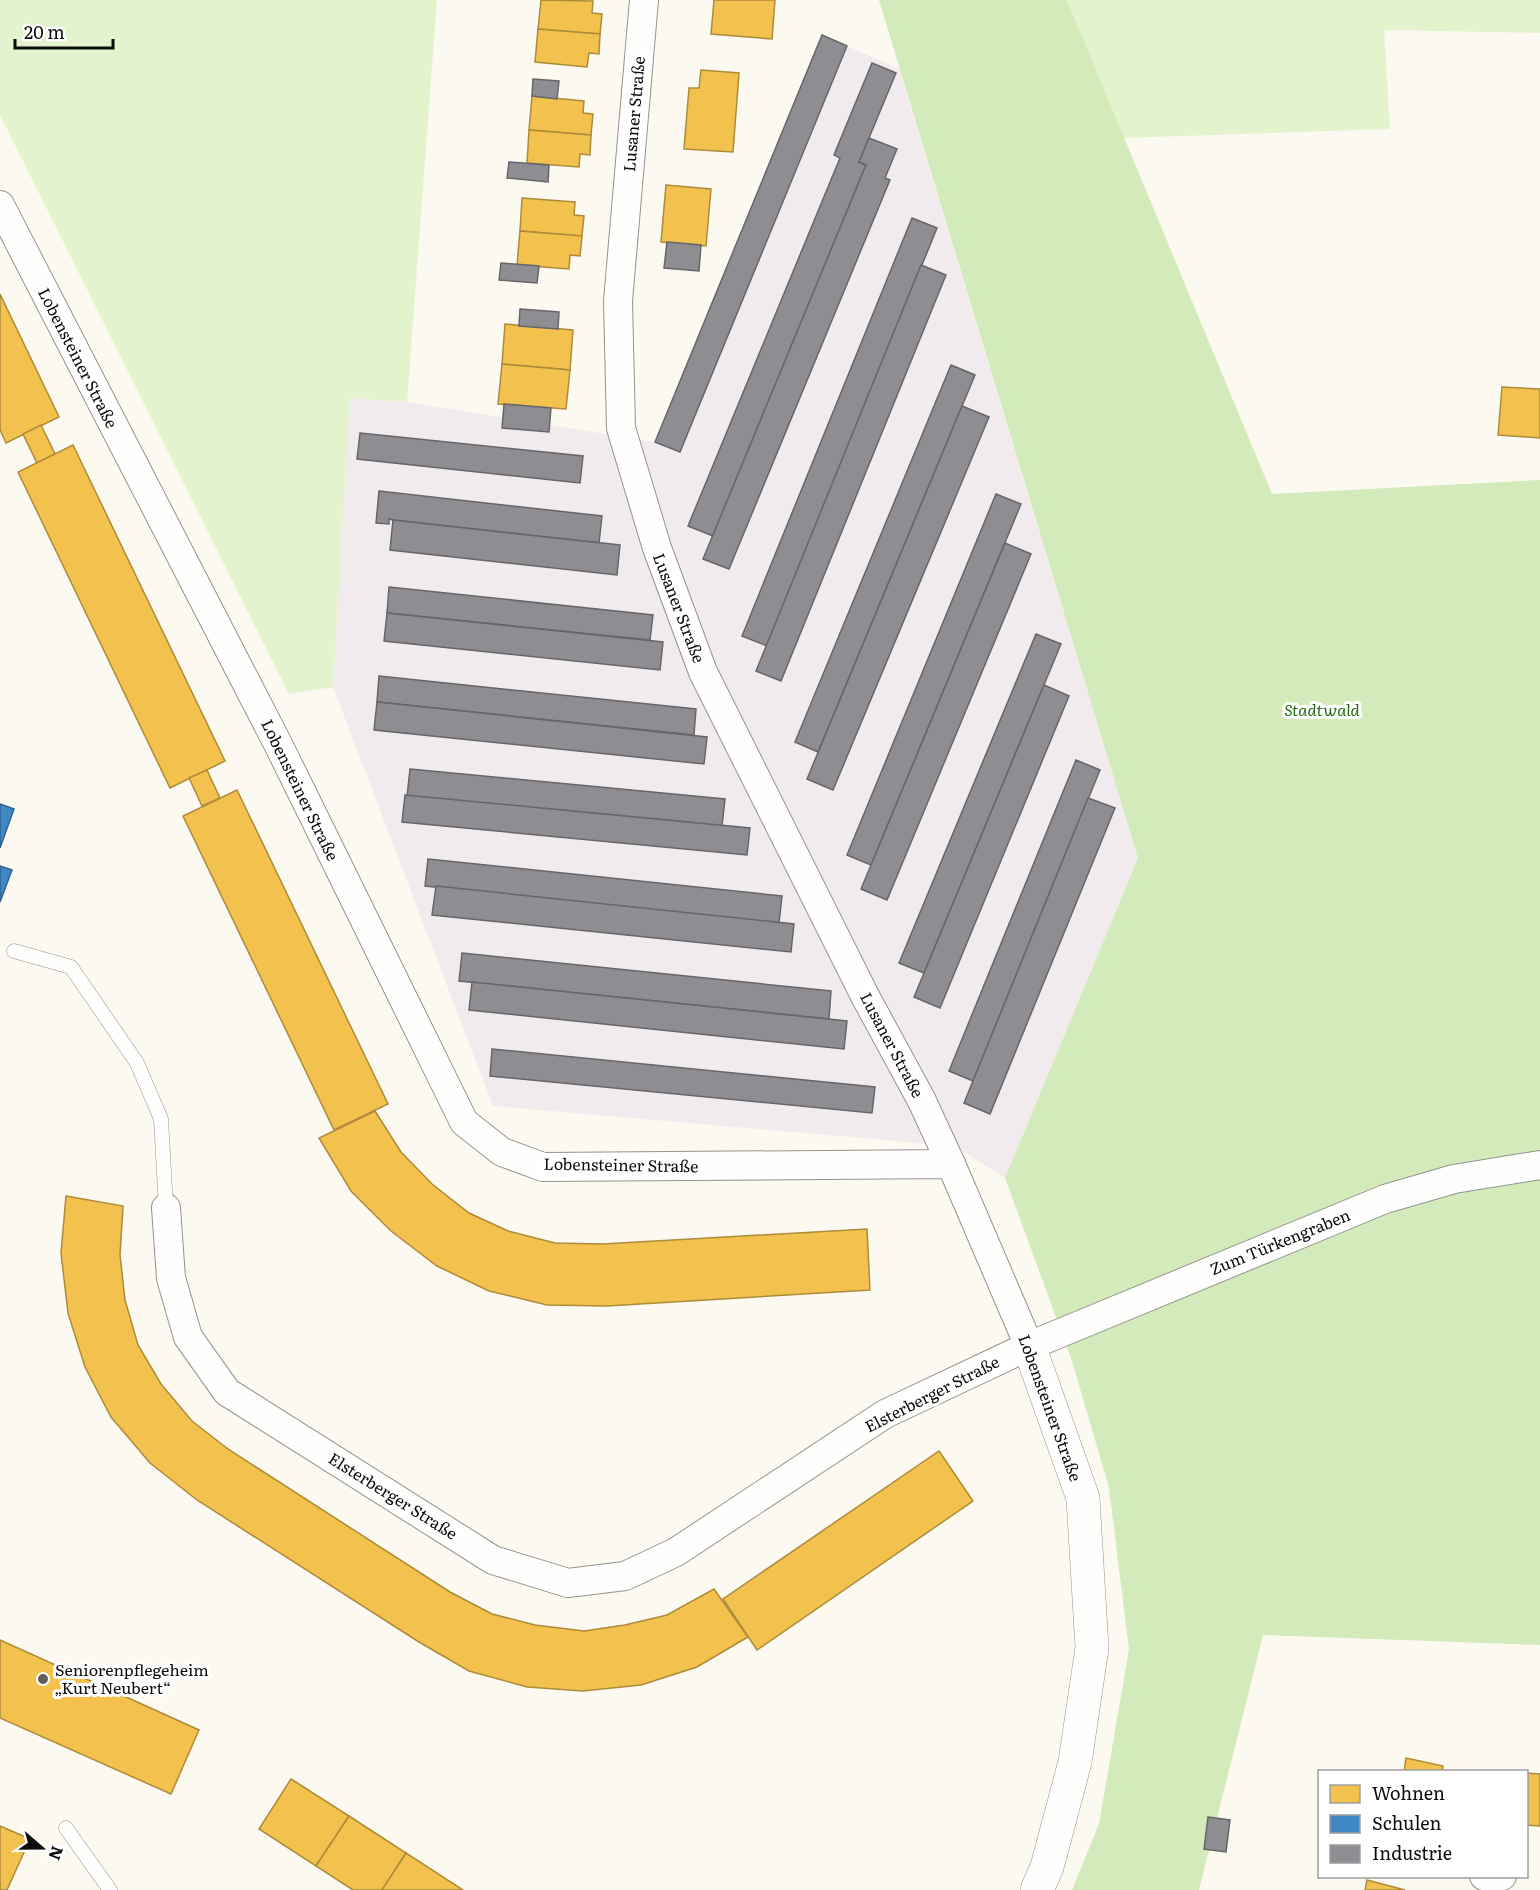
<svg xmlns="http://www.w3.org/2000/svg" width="1540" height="1890" font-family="Literata,serif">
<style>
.industrial{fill:#f2ebee}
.green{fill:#e3f3cd}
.forest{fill:#d3ebbb}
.homes{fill:#f2c14e;stroke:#ad8b3a;stroke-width:1.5}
.schools{fill:#3f88c5;stroke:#30638e;stroke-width:1.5}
.industry{fill:#8d8d92;stroke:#66666a;stroke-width:1.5}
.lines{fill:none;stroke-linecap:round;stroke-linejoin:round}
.service-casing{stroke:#94938f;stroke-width:15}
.minor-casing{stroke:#94938f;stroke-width:30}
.tertiary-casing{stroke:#94938f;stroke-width:34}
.service{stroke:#fefefd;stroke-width:14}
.minor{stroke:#fefefd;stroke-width:28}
.tertiary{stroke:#fefefd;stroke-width:33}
.poi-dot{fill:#605f5c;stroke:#fff;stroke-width:2}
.labels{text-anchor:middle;stroke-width:6;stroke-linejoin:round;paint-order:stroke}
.street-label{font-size:16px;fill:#0c0c0c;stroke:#fff}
.park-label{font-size:16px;font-style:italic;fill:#266b16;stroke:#fff}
.poi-label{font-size:16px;fill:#0c0c0c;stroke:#fff;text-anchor:start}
</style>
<rect width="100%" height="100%" fill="#fbf9f0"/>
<path class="industrial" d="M 822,35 L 899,69 L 1138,858 L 1005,1178 L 954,1146 L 493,1106 L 333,687 L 350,397 L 407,402 L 655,442 Z"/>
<g class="green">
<path d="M 0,0 L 437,0 L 407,402 L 350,398 L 333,687 L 289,694 L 0,115 Z"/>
<path d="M 1067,0 L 1540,0 L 1540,33 L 1384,30 L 1390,129 L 1124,138 Z"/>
</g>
<path class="forest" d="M 879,0 L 1067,0 L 1272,494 L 1540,480 L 1540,1645 L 1263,1635 L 1199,1890 L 1072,1890 L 1099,1824 L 1129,1649 L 1109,1488 L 1072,1361 L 1005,1178 L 1138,858 Z"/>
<g class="homes">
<path d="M 541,0 L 593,1 L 592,13 L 602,14 L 600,34 L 538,29 Z"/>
<path d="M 714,0 L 775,0 L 772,39 L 711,34 Z"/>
<path d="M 538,29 L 600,34 L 599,54 L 589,53 L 587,67 L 535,62 Z"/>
<path d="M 701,70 L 739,73 L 733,152 L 684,149 L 689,88 L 699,88 Z"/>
<path d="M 532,96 L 584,101 L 583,113 L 593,114 L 591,135 L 529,130 Z"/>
<path d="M 529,130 L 591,135 L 590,155 L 580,154 L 579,167 L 527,163 Z"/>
<path d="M 666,185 L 711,189 L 706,246 L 661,242 Z"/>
<path d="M 522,198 L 575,202 L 574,215 L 584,216 L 582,236 L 520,231 Z"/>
<path d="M 520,231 L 582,236 L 580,256 L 570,255 L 569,269 L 517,265 Z"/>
<path d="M 0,294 L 59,417 L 6,443 L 0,430 Z"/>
<path d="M 505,324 L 573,330 L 570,370 L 502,364 Z"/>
<path d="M 502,364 L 570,370 L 566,409 L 498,404 Z"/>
<path d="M 1502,387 L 1540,389 L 1540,438 L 1498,435 Z"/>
<path d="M 41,425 L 55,454 L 37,463 L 23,434 Z"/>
<path d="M 73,445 L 225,761 L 170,788 L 18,472 Z"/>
<path d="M 207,770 L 220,798 L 202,806 L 189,778 Z"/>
<path d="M 237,790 L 388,1104 L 334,1130 L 183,816 Z"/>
<path d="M 375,1111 L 401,1152 L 432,1184 L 469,1213 L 508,1231 L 555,1243 L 603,1244 L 867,1229 L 870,1290 L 607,1306 L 547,1305 L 489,1291 L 437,1266 L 391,1231 L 351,1191 L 319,1138 Z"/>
<path d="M 66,1196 L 123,1206 L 120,1255 L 125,1300 L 138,1345 L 161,1384 L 192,1421 L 228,1449 L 450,1592 L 492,1614 L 535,1625 L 584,1631 L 625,1625 L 667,1615 L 714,1589 L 748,1637 L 697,1667 L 641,1685 L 583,1691 L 527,1687 L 469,1671 L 419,1642 L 197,1500 L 150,1463 L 111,1417 L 85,1367 L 68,1313 L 61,1253 Z"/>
<path d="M 939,1451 L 973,1501 L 757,1650 L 723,1599 Z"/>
<path d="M 0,1640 L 199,1730 L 171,1794 L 0,1718 Z"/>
<path d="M 1406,1758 L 1443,1766 L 1442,1772 L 1404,1772 Z"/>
<path d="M 1526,1773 L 1540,1774 L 1540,1826 L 1526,1825 Z"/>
<path d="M 291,1779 L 349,1816 L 316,1866 L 259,1829 Z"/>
<path d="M 349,1816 L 406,1853 L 382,1890 L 353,1890 L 316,1866 Z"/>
<path d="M 0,1826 L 30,1839 L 7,1890 L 0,1890 Z"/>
<path d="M 406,1853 L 463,1890 L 382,1890 Z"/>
<path d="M 1367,1880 L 1405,1890 L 1365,1890 Z"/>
</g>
<g class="schools">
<path d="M 0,804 L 14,809 L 0,848 Z"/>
<path d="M 0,866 L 12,870 L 0,902 Z"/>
</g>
<g class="industry">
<path d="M 822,35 L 847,46 L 680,452 L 655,442 Z"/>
<path d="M 872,63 L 896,73 L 859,162 L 866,165 L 713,536 L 688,526 L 840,158 L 834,155 Z"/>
<path d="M 533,79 L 559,81 L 557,99 L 532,96 Z"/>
<path d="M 869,138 L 897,149 L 885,178 L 890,180 L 729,569 L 703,559 L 866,165 L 859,162 Z"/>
<path d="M 509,162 L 549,165 L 548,182 L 507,178 Z"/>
<path d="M 912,218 L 937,228 L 767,646 L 742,636 Z"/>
<path d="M 667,242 L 701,245 L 699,271 L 664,268 Z"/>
<path d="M 501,263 L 539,266 L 537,283 L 499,280 Z"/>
<path d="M 921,265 L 946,275 L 781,681 L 756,671 Z"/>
<path d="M 520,309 L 559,312 L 558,329 L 519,326 Z"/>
<path d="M 951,365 L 975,375 L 818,752 L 795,742 Z"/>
<path d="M 504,404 L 551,408 L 549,432 L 502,428 Z"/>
<path d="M 962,406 L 989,417 L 833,790 L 807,779 Z"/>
<path d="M 360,433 L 583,456 L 580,483 L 357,459 Z"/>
<path d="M 379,491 L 602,516 L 599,543 L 393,520 L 389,519 L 389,524 L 376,523 Z"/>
<path d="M 996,494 L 1021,504 L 871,865 L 847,855 Z"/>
<path d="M 393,520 L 620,545 L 617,575 L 390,550 Z"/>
<path d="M 1005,543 L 1031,554 L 887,900 L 861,889 Z"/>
<path d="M 389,587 L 653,615 L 650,640 L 387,613 Z"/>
<path d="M 387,613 L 663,642 L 660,670 L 384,641 Z"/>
<path d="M 1036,634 L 1061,644 L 924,973 L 899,963 Z"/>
<path d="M 379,676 L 696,709 L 694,735 L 377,702 Z"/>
<path d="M 1044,685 L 1069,696 L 940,1008 L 914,997 Z"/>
<path d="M 377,702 L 707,737 L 704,764 L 374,730 Z"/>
<path d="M 1076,760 L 1100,770 L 973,1081 L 949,1071 Z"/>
<path d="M 410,769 L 725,799 L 722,826 L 407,796 Z"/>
<path d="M 405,795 L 750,828 L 747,855 L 402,822 Z"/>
<path d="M 1088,798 L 1115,808 L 990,1114 L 964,1103 Z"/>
<path d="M 428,859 L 782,896 L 779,923 L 425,886 Z"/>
<path d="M 436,886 L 794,924 L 791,952 L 432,915 Z"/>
<path d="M 462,953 L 831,991 L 829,1019 L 459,981 Z"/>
<path d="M 472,982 L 847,1021 L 844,1049 L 469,1010 Z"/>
<path d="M 492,1049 L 875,1087 L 872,1113 L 490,1076 Z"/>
<path d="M 1208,1817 L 1230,1820 L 1226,1852 L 1204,1849 Z"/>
</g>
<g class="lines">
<defs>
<g id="service">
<path d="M 14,951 L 71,967 L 137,1063 L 161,1119 L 166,1208"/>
<path d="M 66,1828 L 110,1890"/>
</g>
<g id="minor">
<path d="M 644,0 L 618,301 L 621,428 L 657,548 L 703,672 L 865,996 L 922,1101 L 951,1164"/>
<path d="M 0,205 L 280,748 L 464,1122 L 502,1152 L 543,1167 L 951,1164 L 1029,1346"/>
<path d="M 166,1208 L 171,1278 L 188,1337 L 227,1392 L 493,1560 L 568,1583 L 625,1576 L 676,1552 L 885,1414 L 1029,1346 L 1385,1199 L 1454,1179 L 1540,1165"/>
<path d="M 1484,1876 L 1492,1879 L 1502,1876"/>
</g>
<path id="tertiary" d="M 1029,1346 L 1083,1498 L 1092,1648 L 1075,1762 L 1047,1867 L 1037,1890"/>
</defs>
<use href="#service" class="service-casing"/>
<use href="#minor" class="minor-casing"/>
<use href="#tertiary" class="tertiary-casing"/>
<use href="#service" class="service"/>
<use href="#minor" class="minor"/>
<use href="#tertiary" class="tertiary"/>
</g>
<circle class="poi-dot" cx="43" cy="1679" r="6"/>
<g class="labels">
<g class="street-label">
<text transform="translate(634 114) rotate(-85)" y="6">Lusaner Straße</text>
<text transform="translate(78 358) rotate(63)" y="6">Lobensteiner Straße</text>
<text transform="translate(679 608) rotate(69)" y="6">Lusaner Straße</text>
<text transform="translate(300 790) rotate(64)" y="6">Lobensteiner Straße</text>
<text transform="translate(892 1045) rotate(62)" y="6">Lusaner Straße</text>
<text transform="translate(621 1165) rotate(1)" y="6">Lobensteiner Straße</text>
<text transform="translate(1280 1242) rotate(-22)" y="6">Zum Türkengraben</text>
<text transform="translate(932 1394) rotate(-27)" y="6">Elsterberger Straße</text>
<text transform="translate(1050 1408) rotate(70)" y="6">Lobensteiner Straße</text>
<text transform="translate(393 1496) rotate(32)" y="6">Elsterberger Straße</text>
</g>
<g class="park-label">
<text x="1322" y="716">Stadtwald</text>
</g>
<g class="poi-label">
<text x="55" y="1676">Seniorenpflegeheim<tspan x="55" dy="18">„Kurt Neubert“</tspan></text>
</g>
</g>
<rect x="1318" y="1770" width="210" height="108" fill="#ffffff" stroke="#9e9e9e" stroke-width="1.5"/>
<rect x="1330" y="1785" width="30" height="18" fill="#f2c14e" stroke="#9e9e9e" stroke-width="1.5"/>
<text x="1372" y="1800" font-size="18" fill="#0c0c0c">Wohnen</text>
<rect x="1330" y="1815" width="30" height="18" fill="#3f88c5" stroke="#9e9e9e" stroke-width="1.5"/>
<text x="1372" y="1830" font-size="18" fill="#0c0c0c">Schulen</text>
<rect x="1330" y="1845" width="30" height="18" fill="#8d8d92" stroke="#9e9e9e" stroke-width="1.5"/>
<text x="1372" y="1860" font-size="18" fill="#0c0c0c">Industrie</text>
<g transform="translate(42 1848) rotate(110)" stroke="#ffffff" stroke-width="4.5" paint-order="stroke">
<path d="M0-4.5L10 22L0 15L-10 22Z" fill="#0c0c0c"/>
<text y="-9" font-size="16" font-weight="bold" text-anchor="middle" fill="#0c0c0c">N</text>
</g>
<path d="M15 39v9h98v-9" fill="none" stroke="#0c0c0c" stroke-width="3"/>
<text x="24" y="39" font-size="18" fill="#0c0c0c" stroke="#ffffff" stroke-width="4.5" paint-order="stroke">20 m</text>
</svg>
